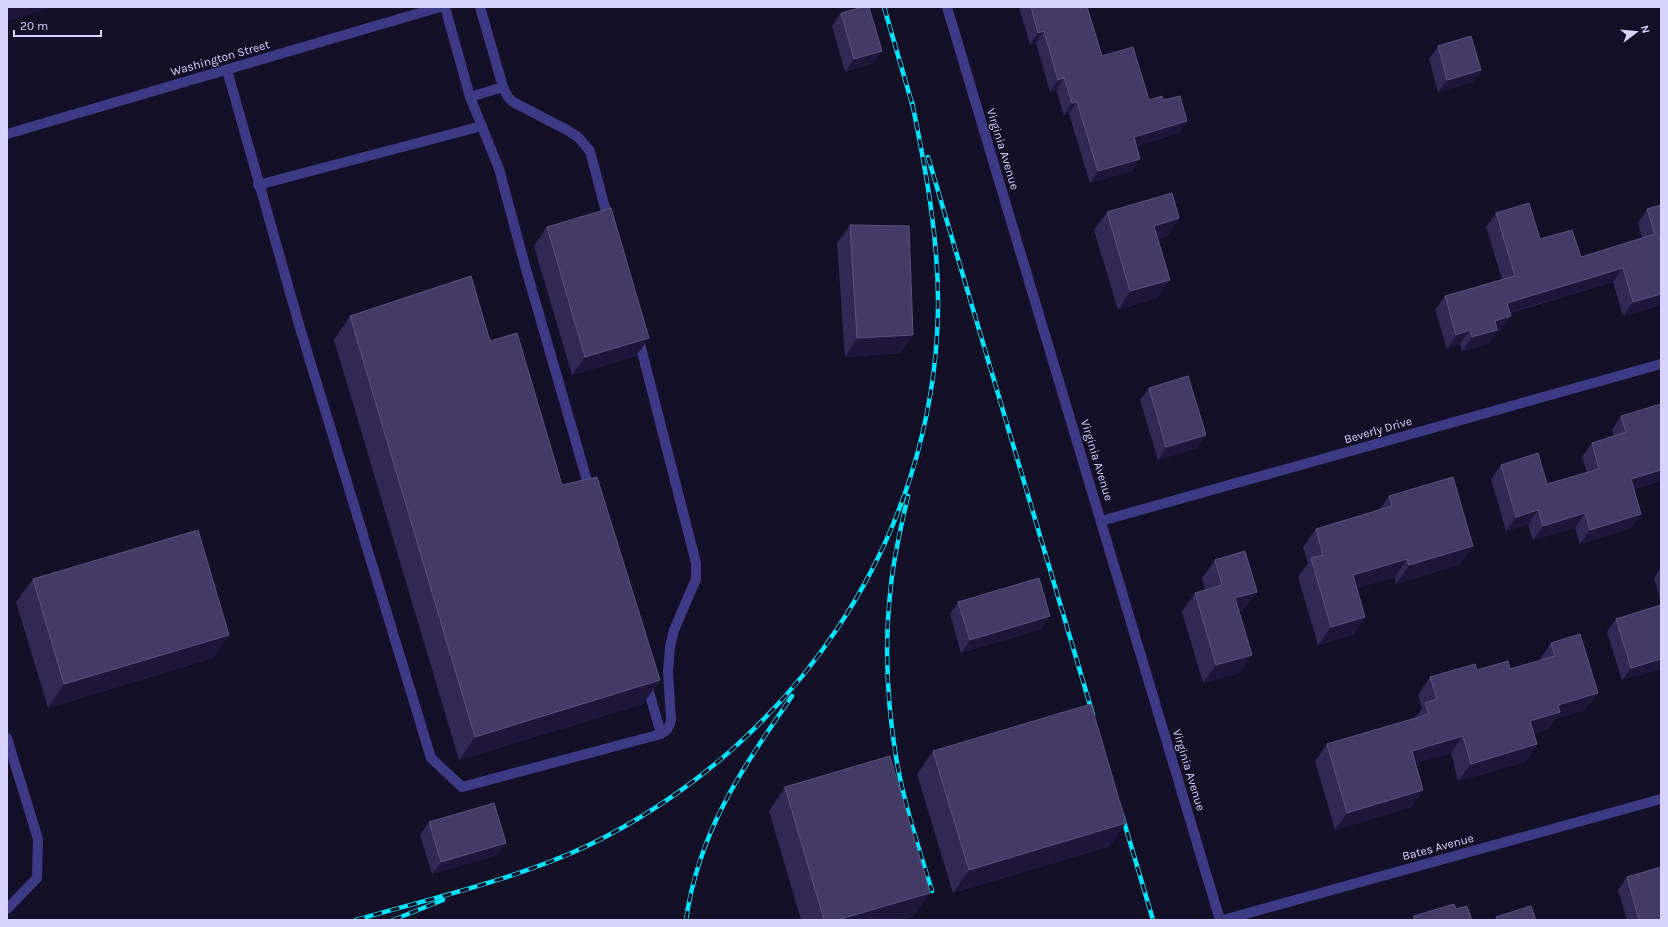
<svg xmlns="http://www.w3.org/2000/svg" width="1668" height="927" font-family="Karla,sans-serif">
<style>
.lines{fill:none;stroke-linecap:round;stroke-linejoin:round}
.minor{stroke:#3d3a85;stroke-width:10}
.rail-casing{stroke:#00e5ff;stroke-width:4.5}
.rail{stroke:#130f26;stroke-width:3;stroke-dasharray:9;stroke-linecap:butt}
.wall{fill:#312854}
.shaded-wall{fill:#1d163a}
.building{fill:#433a66;stroke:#5a527e}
.labels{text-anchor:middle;stroke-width:3;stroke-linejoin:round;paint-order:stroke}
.street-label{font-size:12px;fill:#d9d4ff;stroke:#130f26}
</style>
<rect width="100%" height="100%" fill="#130f26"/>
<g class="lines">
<g class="minor">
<path d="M 445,7 L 470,97 L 499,169 L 526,269 L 590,491"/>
<path d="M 480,7 L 503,87"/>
<path d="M 947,7 L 1220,920"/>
<path d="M 227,70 L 300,328 L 431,758 L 462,787 L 661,734 C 667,730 670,727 671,720 L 668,672 L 670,647 L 674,630 L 696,579 L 696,563 L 638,336"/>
<path d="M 470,97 L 503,87 L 508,97 L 513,102 L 567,130 L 578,137 L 590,151 L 609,223"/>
<path d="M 7,134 L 440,7"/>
<path d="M 258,185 L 482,126"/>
<path d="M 1101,521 L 1661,364"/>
<path d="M 646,681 L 661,734"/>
<path d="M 7,738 L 38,839 L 37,878 L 7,909"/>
<path d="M 1223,920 L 1661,799"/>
</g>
<defs>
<g id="rail">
<path d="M 884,7 L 913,107"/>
<path d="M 928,157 L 1093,715"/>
<path d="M 908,496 C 901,526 894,555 891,585 C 884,644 887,705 897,763 C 905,807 919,849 932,891"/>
<path d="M 1122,815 L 1153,920"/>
<path d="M 356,920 C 433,898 514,880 587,846 C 793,747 934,540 938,310 C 939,239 926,171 912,102"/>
<path d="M 393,920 L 443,900"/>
<path d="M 686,920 C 699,830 742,769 792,696"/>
</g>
</defs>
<use href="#rail" class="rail-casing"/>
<use href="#rail" class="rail"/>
</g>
<g class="wall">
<path d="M 1019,7 L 1087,7 L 1102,56 L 1149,100 L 1163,100 L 1187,121 L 1179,133 L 1137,146 L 1140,159 L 1132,171 L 1090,183 L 1069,114 L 1064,115 L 1056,90 L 1050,92 L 1036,43 L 1030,45 Z"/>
<path d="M 841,13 L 882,51 L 873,63 L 845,72 L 832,26 Z"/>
<path d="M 1438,46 L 1481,70 L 1472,82 L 1438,92 L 1429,59 Z"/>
<path d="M 1661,205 L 1661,305 L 1623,316 L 1613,282 L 1510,313 L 1501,330 L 1496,332 L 1488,344 L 1462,351 L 1460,344 L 1447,349 L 1435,310 L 1445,296 L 1502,279 L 1486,227 L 1496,213 L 1540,239 L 1581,257 L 1642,238 L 1638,223 L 1647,209 Z"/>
<path d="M 1107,212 L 1179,218 L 1167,236 L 1158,239 L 1157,298 L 1118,310 L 1094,230 Z"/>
<path d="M 850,225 L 913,335 L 900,353 L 845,357 L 837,243 Z"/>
<path d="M 547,227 L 649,338 L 636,356 L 572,375 L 534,246 Z"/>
<path d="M 350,316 L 490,341 L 660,680 L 643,704 L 459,760 L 334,340 Z"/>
<path d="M 1149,388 L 1197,448 L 1158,460 L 1140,400 Z"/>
<path d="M 1621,416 L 1661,481 L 1634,489 L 1641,514 L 1631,528 L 1580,544 L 1575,528 L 1533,540 L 1528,524 L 1506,531 L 1491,479 L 1501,465 L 1547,484 L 1587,473 L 1582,457 L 1592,443 L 1614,436 L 1612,430 Z"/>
<path d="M 1389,496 L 1461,564 L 1396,584 L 1395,577 L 1357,588 L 1365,617 L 1353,635 L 1318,645 L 1298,577 L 1308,563 L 1303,547 L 1316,529 L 1379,510 Z"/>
<path d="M 1215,560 L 1244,610 L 1239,612 L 1252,655 L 1239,673 L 1203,683 L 1182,612 L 1195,593 L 1205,590 L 1202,578 Z"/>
<path d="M 1661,567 L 1661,603 L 1654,578 Z"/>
<path d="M 33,579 L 213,658 L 48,708 L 16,602 Z"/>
<path d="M 958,602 L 1041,629 L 961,653 L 950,614 Z"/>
<path d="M 1661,605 L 1661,669 L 1622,680 L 1607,632 L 1616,619 Z"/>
<path d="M 1551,643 L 1585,710 L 1555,719 L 1548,729 L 1534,733 L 1537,744 L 1525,762 L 1458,781 L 1451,753 L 1415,763 L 1423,790 L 1411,807 L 1335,830 L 1315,761 L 1327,744 L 1415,718 L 1422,708 L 1418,695 L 1430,677 L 1477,670 L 1510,669 L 1539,661 Z"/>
<path d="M 933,751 L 1110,846 L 953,893 L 917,774 Z"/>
<path d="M 785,787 L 914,916 L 900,920 L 801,920 L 769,811 Z"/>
<path d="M 429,822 L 506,843 L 497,855 L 432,874 L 420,835 Z"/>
<path d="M 1627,877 L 1661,920 L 1627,920 L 1618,890 Z"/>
<path d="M 1456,909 L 1472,920 L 1411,920 L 1414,916 Z"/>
</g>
<g class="shaded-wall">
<path d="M 7,7 L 54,7 L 7,21 Z"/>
<path d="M 1044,31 L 1036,43 L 1030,45 L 1038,33 Z"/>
<path d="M 882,51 L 873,63 L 845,72 L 854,59 Z"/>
<path d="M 1481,70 L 1472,82 L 1438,92 L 1447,80 Z"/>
<path d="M 1064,78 L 1056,90 L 1050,92 L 1058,80 Z"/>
<path d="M 1077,102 L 1069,114 L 1064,115 L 1072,103 Z"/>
<path d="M 1187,121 L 1179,133 L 1126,149 L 1134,137 Z"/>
<path d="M 1140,159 L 1132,171 L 1090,183 L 1098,171 Z"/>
<path d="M 1179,218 L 1167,236 L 1141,244 L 1154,226 Z"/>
<path d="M 1623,268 L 1613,282 L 1497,316 L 1507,303 Z"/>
<path d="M 1170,280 L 1157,298 L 1118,310 L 1130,291 Z"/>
<path d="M 1661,294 L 1661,305 L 1623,316 L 1633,302 Z"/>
<path d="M 1511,316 L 1501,330 L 1496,332 L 1488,344 L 1462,351 L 1472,337 L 1495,321 Z"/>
<path d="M 1470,330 L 1460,344 L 1447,349 L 1456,335 Z"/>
<path d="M 913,335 L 900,353 L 845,357 L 857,338 Z"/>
<path d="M 649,338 L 636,356 L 572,375 L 585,357 Z"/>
<path d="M 1206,435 L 1197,448 L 1158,460 L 1166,447 Z"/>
<path d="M 1661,470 L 1661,481 L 1621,493 L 1631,479 Z"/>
<path d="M 1538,510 L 1528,524 L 1506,531 L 1516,517 Z"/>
<path d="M 1585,513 L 1575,528 L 1533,540 L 1543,526 Z"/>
<path d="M 1641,514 L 1631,528 L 1580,544 L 1590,530 Z"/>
<path d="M 1473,546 L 1461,564 L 1396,584 L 1409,565 Z"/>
<path d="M 1407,559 L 1395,577 L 1340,593 L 1353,575 Z"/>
<path d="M 1257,592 L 1244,610 L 1222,617 L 1235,598 Z"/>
<path d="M 1050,616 L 1041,629 L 961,653 L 970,640 Z"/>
<path d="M 1365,617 L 1353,635 L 1318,645 L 1331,627 Z"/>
<path d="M 229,635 L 213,658 L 48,708 L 64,684 Z"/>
<path d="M 1252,655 L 1239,673 L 1203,683 L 1216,665 Z"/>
<path d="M 1661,659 L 1661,669 L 1622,680 L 1631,668 Z"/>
<path d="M 660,680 L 643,704 L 459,760 L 475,737 Z"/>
<path d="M 1598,693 L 1585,710 L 1555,719 L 1548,729 L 1518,738 L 1530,721 L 1558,705 Z"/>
<path d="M 1463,736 L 1451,753 L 1399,768 L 1412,751 Z"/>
<path d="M 1537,744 L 1525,762 L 1458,781 L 1471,764 Z"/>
<path d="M 1423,790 L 1411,807 L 1335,830 L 1347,813 Z"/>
<path d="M 1126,823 L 1110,846 L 953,893 L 969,870 Z"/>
<path d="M 506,843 L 497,855 L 432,874 L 441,862 Z"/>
<path d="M 930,893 L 914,916 L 900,920 L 837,920 Z"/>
</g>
<g class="building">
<path d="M 863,7 L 869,7 L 882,51 L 854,59 L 841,13 Z"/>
<path d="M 1031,7 L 1087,7 L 1102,56 L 1133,47 L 1149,100 L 1162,96 L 1163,100 L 1180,96 L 1187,121 L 1134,137 L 1140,159 L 1098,171 L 1077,102 L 1072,103 L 1064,78 L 1058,80 L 1044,31 L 1038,33 Z"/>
<path d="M 1471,36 L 1481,70 L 1447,80 L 1438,46 Z"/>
<path d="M 1172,193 L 1179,218 L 1154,226 L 1170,280 L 1130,291 L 1107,212 Z"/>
<path d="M 1529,203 L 1540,239 L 1572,230 L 1581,257 L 1655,234 L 1647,209 L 1661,205 L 1661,237 L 1659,237 L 1661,244 L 1661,294 L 1633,302 L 1623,268 L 1507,303 L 1511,316 L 1495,321 L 1497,330 L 1472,337 L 1470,330 L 1456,335 L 1445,296 L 1515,276 L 1496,213 Z"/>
<path d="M 611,208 L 649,338 L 585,357 L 547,227 Z"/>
<path d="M 850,225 L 909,226 L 913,335 L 857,338 Z"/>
<path d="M 471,276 L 490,341 L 517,333 L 562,485 L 597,477 L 660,680 L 475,737 L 350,316 Z"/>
<path d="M 1188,376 L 1206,435 L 1166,447 L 1149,388 Z"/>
<path d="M 1661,404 L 1661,470 L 1631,479 L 1641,514 L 1590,530 L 1585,513 L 1543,526 L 1538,510 L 1516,517 L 1501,465 L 1538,453 L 1547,484 L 1599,469 L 1592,443 L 1626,432 L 1621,416 Z"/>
<path d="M 1453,477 L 1473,546 L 1409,565 L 1407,559 L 1353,575 L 1365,617 L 1331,627 L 1311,558 L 1323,555 L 1316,529 L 1392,506 L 1389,496 Z"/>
<path d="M 198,530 L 229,635 L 64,684 L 33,579 Z"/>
<path d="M 1245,551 L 1257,592 L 1235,598 L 1252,655 L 1216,665 L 1195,593 L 1222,585 L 1215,560 Z"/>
<path d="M 1039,578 L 1050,616 L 970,640 L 958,602 Z"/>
<path d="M 1661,605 L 1661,659 L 1631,668 L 1616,619 Z"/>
<path d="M 1580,634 L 1598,693 L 1558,705 L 1560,712 L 1530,721 L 1537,744 L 1471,764 L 1463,736 L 1412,751 L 1423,790 L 1347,813 L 1327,744 L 1429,714 L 1425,703 L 1437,699 L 1430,677 L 1475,664 L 1477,670 L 1508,661 L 1510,669 L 1555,656 L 1551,643 Z"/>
<path d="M 1091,704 L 1126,823 L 969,870 L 933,751 Z"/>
<path d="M 890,756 L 930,893 L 837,920 L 824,920 L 785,787 Z"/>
<path d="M 494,803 L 506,843 L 441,862 L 429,822 Z"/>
<path d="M 1661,867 L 1661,920 L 1639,920 L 1627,877 Z"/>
<path d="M 1454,904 L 1456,909 L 1467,906 L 1472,920 L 1415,920 L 1414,916 Z"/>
<path d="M 1531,906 L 1536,920 L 1497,920 L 1496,917 Z"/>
</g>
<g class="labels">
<g class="street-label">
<text transform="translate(220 58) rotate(-16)" y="4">Washington Street</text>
<text transform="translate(1003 149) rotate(73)" y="4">Virginia Avenue</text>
<text transform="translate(1378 430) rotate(-16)" y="4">Beverly Drive</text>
<text transform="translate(1097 460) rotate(73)" y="4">Virginia Avenue</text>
<text transform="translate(1189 770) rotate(73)" y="4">Virginia Avenue</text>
<text transform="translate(1438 847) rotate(-15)" y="4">Bates Avenue</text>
</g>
</g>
<rect width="1668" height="927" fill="none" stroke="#d9d4ff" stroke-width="16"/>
<g transform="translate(1636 32) rotate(74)" stroke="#130f26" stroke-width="3" paint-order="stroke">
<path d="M0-3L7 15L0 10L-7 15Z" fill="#d9d4ff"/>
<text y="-6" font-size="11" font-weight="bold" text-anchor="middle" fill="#d9d4ff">N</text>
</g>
<path d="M14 30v6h87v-6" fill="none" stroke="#d9d4ff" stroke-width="2"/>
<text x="20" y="30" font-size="12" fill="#d9d4ff" stroke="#130f26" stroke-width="3" paint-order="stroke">20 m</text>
</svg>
